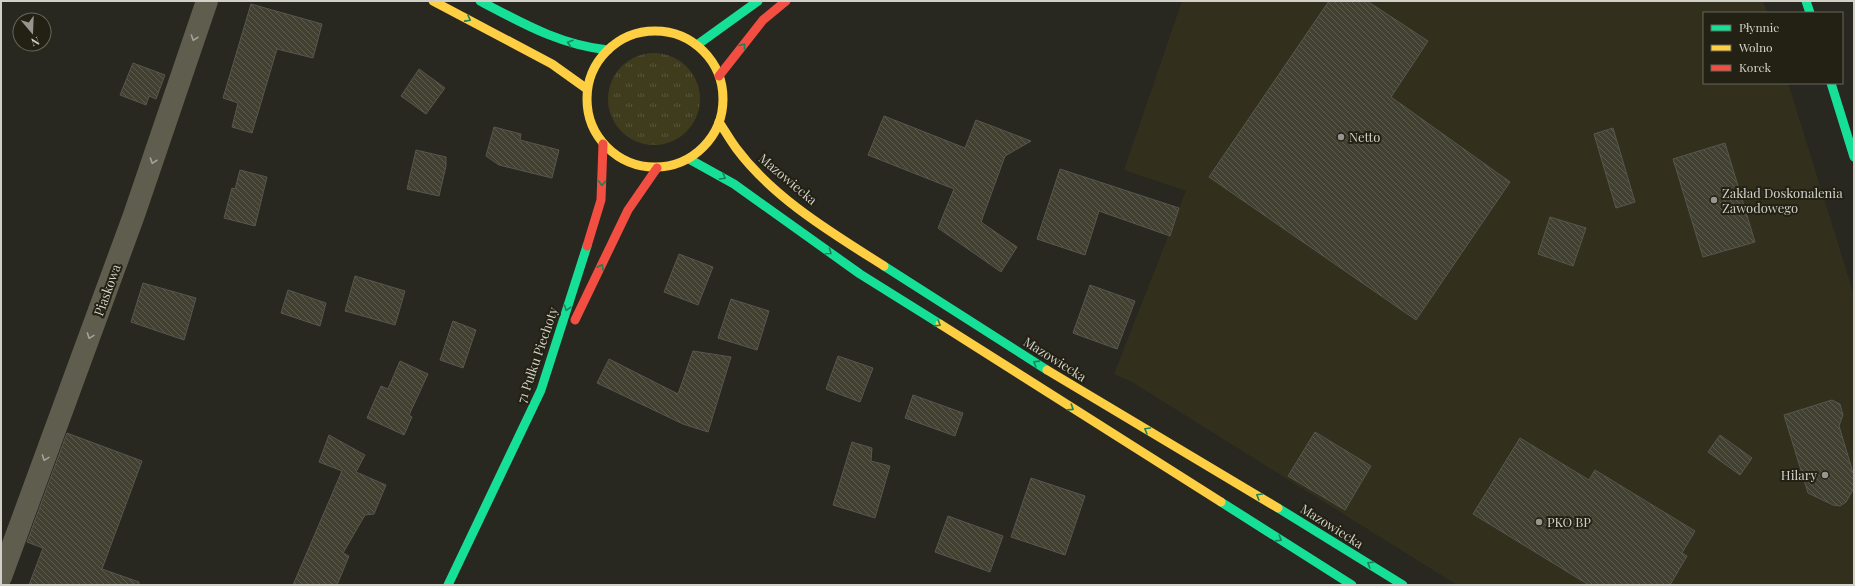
<svg xmlns="http://www.w3.org/2000/svg" width="1855" height="586" font-family="'Playfair Display',serif">
<style>
.built{fill:#32301d}
.grass{fill:url(#grass-tufts)}
.building{fill:url(#building-back-hatch);stroke:#575650}
.lines{fill:none;stroke-linecap:round;stroke-linejoin:round}
.street{stroke:#5e5d4e;stroke-width:22}
.fast{stroke:#16e098;stroke-width:9}
.slow{stroke:#ffcf43;stroke-width:9}
.jam{stroke:#f24e42;stroke-width:9}
.oneway{stroke:#1c8056}
.oneway2{stroke:#a4a398}
.poi-dot{fill:#96968e;stroke:#222114;stroke-width:1.5}
.labels{text-anchor:middle;stroke-width:4;stroke-linejoin:round;paint-order:stroke}
.poi-label{font-size:13px;fill:#d2d1c9;stroke:#222114;text-anchor:start}
.street-label{font-size:13px;fill:#d2d1c9;stroke:#222114}
</style>
<defs>
<pattern id="grass-tufts" width="24" height="20" patternUnits="userSpaceOnUse"><rect width="24" height="20" fill="#3e3c1c"/><path d="M3 7l-1-3M5 7V3M7 7l1-3M15 17l-1-3M17 17v-4M19 17l1-3" fill="none" stroke="#59573c"/></pattern>
<pattern id="building-back-hatch" width="6" height="6" patternUnits="userSpaceOnUse"><rect width="6" height="6" fill="#424031"/><path d="M-1 5l2 2M0 0l6 6M5-1l2 2" fill="none" stroke="#5c5b4e"/></pattern>
</defs>
<rect width="100%" height="100%" fill="#282720"/>
<path class="built" d="M 1182,1 L 1763,1 L 1767,13 L 1704,13 L 1704,83 L 1788,83 L 1854,295 L 1854,585 L 1457,585 L 1132,382 L 1114,374 L 1186,191 L 1124,170 Z"/>
<circle class="grass" cx="654" cy="99" r="46"/>
<g class="building">
<path d="M 1329,1 L 1367,1 L 1428,41 L 1391,97 L 1510,182 L 1416,320 L 1209,177 Z"/>
<path d="M 251,4 L 322,24 L 313,58 L 277,49 L 252,133 L 232,127 L 238,103 L 223,98 Z"/>
<path d="M 133,63 L 165,75 L 156,99 L 149,96 L 146,105 L 120,95 Z"/>
<path d="M 419,69 L 445,88 L 426,114 L 401,96 Z"/>
<path d="M 884,116 L 965,148 L 976,120 L 1031,141 L 1005,156 L 981,222 L 1017,247 L 1001,272 L 938,228 L 954,189 L 868,155 Z"/>
<path d="M 494,127 L 521,134 L 520,140 L 559,150 L 552,178 L 499,165 L 486,156 Z"/>
<path d="M 1613,128 L 1635,202 L 1616,208 L 1594,134 Z"/>
<path d="M 1725,143 L 1755,242 L 1703,257 L 1673,159 Z"/>
<path d="M 416,150 L 446,157 L 446,166 L 439,196 L 407,189 Z"/>
<path d="M 1060,169 L 1179,208 L 1170,236 L 1099,211 L 1085,255 L 1037,239 Z"/>
<path d="M 240,170 L 267,177 L 255,226 L 224,218 L 232,188 L 235,189 Z"/>
<path d="M 1550,217 L 1586,228 L 1573,266 L 1538,254 Z"/>
<path d="M 679,254 L 713,267 L 698,305 L 664,292 Z"/>
<path d="M 355,276 L 405,291 L 395,325 L 345,311 Z"/>
<path d="M 143,283 L 196,298 L 184,340 L 131,322 Z"/>
<path d="M 1090,285 L 1135,301 L 1117,349 L 1073,333 Z"/>
<path d="M 288,290 L 326,303 L 320,326 L 281,313 Z"/>
<path d="M 731,299 L 769,311 L 757,350 L 718,338 Z"/>
<path d="M 453,321 L 476,330 L 463,368 L 440,360 Z"/>
<path d="M 693,351 L 731,357 L 708,432 L 683,424 L 597,383 L 609,359 L 678,394 Z"/>
<path d="M 838,356 L 873,368 L 860,402 L 826,389 Z"/>
<path d="M 400,361 L 428,374 L 409,415 L 412,417 L 404,435 L 367,418 L 381,386 L 388,389 Z"/>
<path d="M 913,395 L 963,413 L 955,436 L 905,418 Z"/>
<path d="M 1832,400 L 1840,404 L 1843,415 L 1839,426 L 1854,476 L 1854,488 L 1846,502 L 1840,506 L 1833,505 L 1808,493 L 1784,415 Z"/>
<path d="M 1315,432 L 1371,466 L 1345,510 L 1288,476 Z"/>
<path d="M 67,433 L 142,461 L 102,569 L 139,582 L 139,585 L 29,585 L 43,548 L 27,542 Z"/>
<path d="M 329,435 L 365,455 L 356,472 L 386,485 L 374,514 L 365,515 L 343,553 L 349,556 L 337,585 L 293,585 L 342,471 L 319,462 Z"/>
<path d="M 1720,435 L 1752,458 L 1740,475 L 1708,452 Z"/>
<path d="M 1520,438 L 1589,480 L 1595,470 L 1695,531 L 1682,553 L 1687,556 L 1670,585 L 1589,585 L 1473,514 Z"/>
<path d="M 852,442 L 872,448 L 871,461 L 890,466 L 875,518 L 833,505 Z"/>
<path d="M 1031,478 L 1085,496 L 1065,555 L 1011,537 Z"/>
<path d="M 948,516 L 1003,536 L 990,572 L 935,552 Z"/>
</g>
<g class="lines">
<path class="street" d="M 1,577 L 134,215 L 207,1"/>
<g class="fast">
<path d="M 480,1 C 522,23 560,45 608,50"/>
<path d="M 1806,1 L 1810,13"/>
<path d="M 697,45 L 758,1"/>
<path d="M 1831,83 L 1854,157"/>
<path d="M 689,159 L 734,184 L 860,274 L 940,324"/>
<path d="M 884,266 L 1047,370"/>
<path d="M 1221,502 L 1352,585"/>
<path d="M 1278,508 L 1403,585"/>
<path d="M 448,585 L 541,390 L 587,246"/>
</g>
<g class="slow">
<path d="M 433,1 L 552,64 L 587,89"/>
<circle cx="655" cy="99" r="68"/>
<path d="M 719,122 C 725,131 730,140 736,148 C 773,198 832,233 884,266"/>
<path d="M 940,324 L 1221,502"/>
<path d="M 1047,370 L 1278,508"/>
</g>
<g class="jam">
<path d="M 719,76 L 763,20 L 786,1"/>
<path d="M 587,246 L 601,200 L 603,144"/>
<path d="M 575,320 L 628,210 L 657,168"/>
</g>
</g>
<defs><path id="oneway-chevron" d="M-2-3.5L2.5 0L-2 3.5" fill="none" stroke-width="1.6" stroke-linecap="round" stroke-linejoin="round"/></defs>
<g class="oneway">
<use href="#oneway-chevron" transform="translate(468 19) rotate(28)"/>
<use href="#oneway-chevron" transform="translate(570 43) rotate(-162)"/>
<use href="#oneway-chevron" transform="translate(743 46) rotate(-53)"/>
<use href="#oneway-chevron" transform="translate(723 177) rotate(30)"/>
<use href="#oneway-chevron" transform="translate(602 183) rotate(92)"/>
<use href="#oneway-chevron" transform="translate(829 252) rotate(35)"/>
<use href="#oneway-chevron" transform="translate(601 267) rotate(-64)"/>
<use href="#oneway-chevron" transform="translate(567 308) rotate(108)"/>
<use href="#oneway-chevron" transform="translate(938 324) rotate(32)"/>
<use href="#oneway-chevron" transform="translate(1036 363) rotate(-148)"/>
<use href="#oneway-chevron" transform="translate(1071 408) rotate(33)"/>
<use href="#oneway-chevron" transform="translate(1147 430) rotate(-150)"/>
<use href="#oneway-chevron" transform="translate(1259 496) rotate(-149)"/>
<use href="#oneway-chevron" transform="translate(1279 539) rotate(32)"/>
<use href="#oneway-chevron" transform="translate(1370 564) rotate(-148)"/>
</g>
<g class="oneway2">
<use href="#oneway-chevron" transform="translate(194 38) rotate(109)"/>
<use href="#oneway-chevron" transform="translate(153 161) rotate(109)"/>
<use href="#oneway-chevron" transform="translate(90 336) rotate(110)"/>
<use href="#oneway-chevron" transform="translate(45 458) rotate(110)"/>
</g>
<g class="poi-dot">
<circle cx="1341" cy="137" r="4"/>
<circle cx="1714" cy="200" r="4"/>
<circle cx="1825" cy="475" r="4"/>
<circle cx="1539" cy="522" r="4"/>
</g>
<g class="labels">
<g class="poi-label">
<text x="1349" y="142">Netto</text>
<text x="1722" y="198">Zakład Doskonalenia<tspan x="1722" dy="15">Zawodowego</tspan></text>
<text x="1817" y="480" text-anchor="end">Hilary</text>
<text x="1547" y="527">PKO BP</text>
</g>
<g class="street-label">
<text transform="translate(788 179) rotate(40)" y="5">Mazowiecka</text>
<text transform="translate(107 290) rotate(-70)" y="5">Piaskowa</text>
<text transform="translate(537 355) rotate(-71)" y="5">71 Pułku Piechoty</text>
<text transform="translate(1055 359) rotate(32)" y="5">Mazowiecka</text>
<text transform="translate(1332 526) rotate(32)" y="5">Mazowiecka</text>
</g>
</g>
<rect width="1855" height="586" fill="none" stroke="#d2d1c9" stroke-width="4"/>
<rect x="1703" y="12" width="140" height="72" fill="#222114" stroke="#68675c"/>
<rect x="1711" y="25" width="20" height="6" fill="#16e098" stroke="#68675c"/>
<text x="1739" y="32" font-size="12" fill="#d2d1c9">Płynnie</text>
<rect x="1711" y="45" width="20" height="6" fill="#ffcf43" stroke="#68675c"/>
<text x="1739" y="52" font-size="12" fill="#d2d1c9">Wolno</text>
<rect x="1711" y="65" width="20" height="6" fill="#f24e42" stroke="#68675c"/>
<text x="1739" y="72" font-size="12" fill="#d2d1c9">Korek</text>
<g transform="translate(32 32) rotate(161)"><circle r="19" fill="#222114" stroke="#68675c"/>
<path d="M0-3L7 15L0 10L-7 15Z" fill="#96968e"/>
<text y="-6" font-size="11" font-weight="bold" text-anchor="middle" fill="#d2d1c9">N</text>
</g>
</svg>
